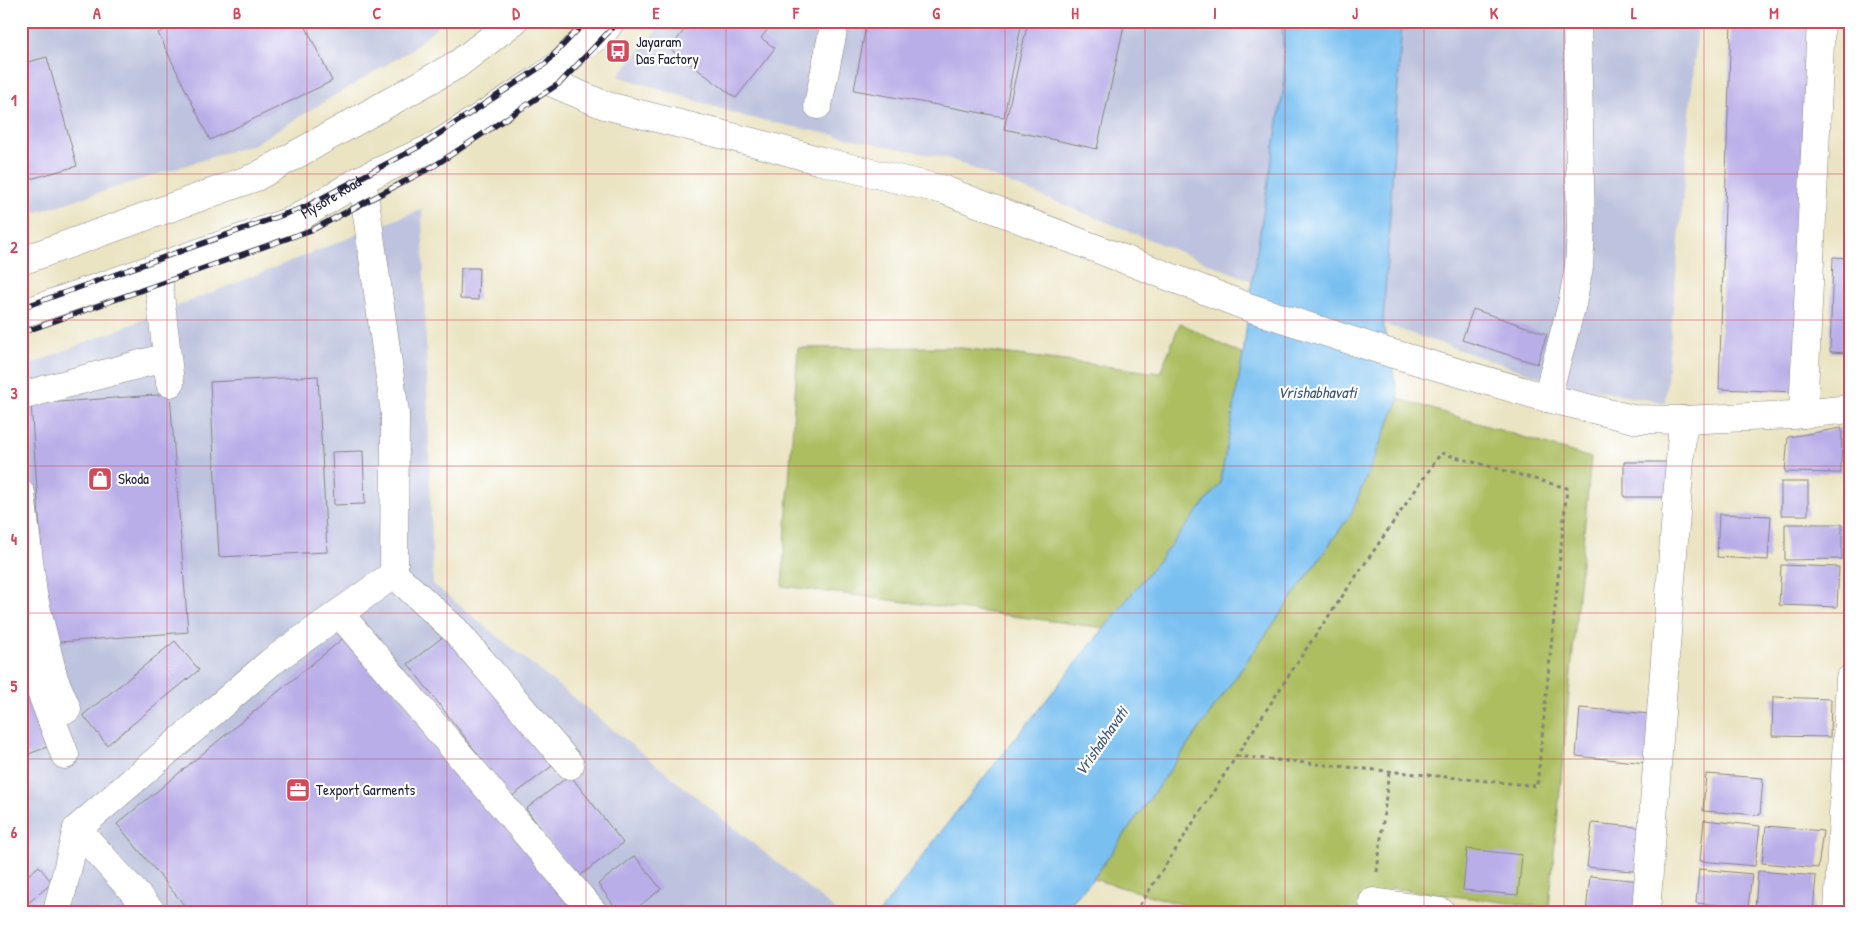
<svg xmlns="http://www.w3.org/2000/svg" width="1871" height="933" font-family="'Patrick Hand',sans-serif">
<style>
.industrial{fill:#bdc3de}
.green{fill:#acbe61;stroke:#67704e}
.water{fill:#79c0f1;stroke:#4e7196}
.building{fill:#b9aee8}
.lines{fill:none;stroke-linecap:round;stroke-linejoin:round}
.minor-casing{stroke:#86837f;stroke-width:29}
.highway-casing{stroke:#86837f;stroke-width:29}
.path{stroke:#86837f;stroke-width:3;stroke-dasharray:4 4;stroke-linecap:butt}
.minor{stroke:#fff;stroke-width:28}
.highway{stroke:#fff;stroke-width:28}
.rail-casing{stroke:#22223b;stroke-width:5.5}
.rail{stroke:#fff;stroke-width:4;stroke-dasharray:11;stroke-linecap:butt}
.grid{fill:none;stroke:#d1495b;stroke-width:1;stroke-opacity:0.55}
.labels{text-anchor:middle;stroke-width:4.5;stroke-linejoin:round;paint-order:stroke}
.poi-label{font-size:15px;fill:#22223b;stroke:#fff;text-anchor:start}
.street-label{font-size:15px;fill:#22223b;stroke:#fff}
.water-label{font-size:16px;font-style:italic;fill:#40597b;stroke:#fff}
.neatline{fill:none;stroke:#d1495b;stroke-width:2}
.grid-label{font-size:16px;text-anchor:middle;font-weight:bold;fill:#d1495b}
</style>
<rect width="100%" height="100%" fill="#fff"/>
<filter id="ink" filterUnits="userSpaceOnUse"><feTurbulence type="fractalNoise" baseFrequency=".02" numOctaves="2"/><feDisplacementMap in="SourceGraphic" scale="10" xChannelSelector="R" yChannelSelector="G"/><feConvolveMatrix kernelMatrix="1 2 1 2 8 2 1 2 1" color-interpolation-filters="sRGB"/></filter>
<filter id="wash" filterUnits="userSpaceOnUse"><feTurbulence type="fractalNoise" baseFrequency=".0096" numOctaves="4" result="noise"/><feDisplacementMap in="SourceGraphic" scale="20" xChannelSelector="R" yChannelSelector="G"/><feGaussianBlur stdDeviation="1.12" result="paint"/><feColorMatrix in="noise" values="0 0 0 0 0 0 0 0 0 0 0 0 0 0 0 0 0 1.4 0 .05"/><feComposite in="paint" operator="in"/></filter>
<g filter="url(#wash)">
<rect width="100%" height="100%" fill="#ebe4c3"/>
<g class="industrial">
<path d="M 21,21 L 443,21 L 411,50 L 254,144 L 21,217 Z"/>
<path d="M 665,21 L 1282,21 L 1284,85 L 1252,281 L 950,159 L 747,117 L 618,76 Z"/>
<path d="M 1402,21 L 1698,21 L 1665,403 L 1561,384 L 1383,324 Z"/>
<path d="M 422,209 L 433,584 L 838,912 L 21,912 L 21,368 Z"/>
</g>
<g class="green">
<path d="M 1180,323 L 1243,355 L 1220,484 L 1105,628 L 782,586 L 798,348 L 954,347 L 1160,373 Z"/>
<path d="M 1399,399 L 1591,458 L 1549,908 L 1390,888 L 1376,912 L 1207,912 L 1093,879 L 1351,514 Z"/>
</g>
<path class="water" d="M 1282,21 L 1402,21 L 1383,324 L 1399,399 L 1351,514 L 1093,879 L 1063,912 L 880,912 L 953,816 L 1220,484 L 1243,355 L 1252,281 L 1284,85 Z"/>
<g id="blocks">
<g class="building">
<path d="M 183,21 L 303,21 L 332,81 L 210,140 L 158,33 Z"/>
<path d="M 691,21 L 774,21 L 761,38 L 775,48 L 736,98 L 670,49 Z"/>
<path d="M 867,21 L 1022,21 L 1004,117 L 854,90 Z"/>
<path d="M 1028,21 L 1125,21 L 1097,149 L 1004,129 Z"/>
<path d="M 1731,21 L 1808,21 L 1796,392 L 1719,389 Z"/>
<path d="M 47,57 L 77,166 L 23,181 L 21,175 L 21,64 Z"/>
<path d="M 1833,257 L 1850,258 L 1850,353 L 1830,352 Z"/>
<path d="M 461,268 L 479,268 L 478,300 L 460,299 Z"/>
<path d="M 1473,309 L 1547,334 L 1537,364 L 1462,340 Z"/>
<path d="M 318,376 L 327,552 L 219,557 L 210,382 Z"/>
<path d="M 170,394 L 188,632 L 48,643 L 31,404 Z"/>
<path d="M 1842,428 L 1841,473 L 1785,472 L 1788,437 Z"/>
<path d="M 363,451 L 365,504 L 334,505 L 332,452 Z"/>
<path d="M 1624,462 L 1671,462 L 1670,497 L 1624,497 Z"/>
<rect x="1781" y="482" width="27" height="33"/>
<path d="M 1719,514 L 1771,516 L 1768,560 L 1717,557 Z"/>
<path d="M 1785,524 L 1842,524 L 1842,559 L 1785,560 Z"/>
<path d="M 1781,565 L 1839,567 L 1837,607 L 1779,605 Z"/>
<path d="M 448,633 L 552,766 L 511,797 L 408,664 Z"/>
<path d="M 346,636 L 576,912 L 190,912 L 117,824 Z"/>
<path d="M 175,641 L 199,670 L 107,745 L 83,715 Z"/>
<path d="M 21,678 L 47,747 L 21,757 Z"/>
<path d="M 1773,697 L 1831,699 L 1830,737 L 1772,736 Z"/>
<path d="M 1580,708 L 1651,714 L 1646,763 L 1576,756 Z"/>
<path d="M 1706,774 L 1763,778 L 1760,815 L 1703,811 Z"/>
<path d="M 570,775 L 623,843 L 578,877 L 526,809 Z"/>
<path d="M 1704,820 L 1760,826 L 1755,866 L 1700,861 Z"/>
<path d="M 1592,823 L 1647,828 L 1643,872 L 1587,867 Z"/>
<path d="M 1766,826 L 1823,831 L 1818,868 L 1762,863 Z"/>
<path d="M 1467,849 L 1522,855 L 1518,895 L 1463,890 Z"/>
<path d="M 635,856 L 661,889 L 632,912 L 619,912 L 598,884 Z"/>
<path d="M 39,866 L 52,883 L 21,909 L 21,881 Z"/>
<path d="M 1699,869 L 1752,874 L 1748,908 L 1696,903 Z"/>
<path d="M 1758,871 L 1816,876 L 1813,912 L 1787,912 L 1755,909 Z"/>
<path d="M 1590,876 L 1641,881 L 1638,912 L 1586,912 Z"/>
<path d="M 129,899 L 140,912 L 114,912 Z"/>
</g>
</g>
</g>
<g filter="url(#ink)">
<use href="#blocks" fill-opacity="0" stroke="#86837f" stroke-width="1"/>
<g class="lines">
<defs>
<g id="minor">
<path d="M 541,78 L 604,105 L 772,147 L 821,161 L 944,190 L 1248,307 L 1390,353 L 1547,398 L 1633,419 L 1683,420 L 1793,415 L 1850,409"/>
<path d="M 818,105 L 835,21"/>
<path d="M 157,267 L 170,383"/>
<path d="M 21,396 L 167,357"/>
<path d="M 1547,398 L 1572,304 L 1579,267 L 1581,230 L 1577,21"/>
<path d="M 1803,414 L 1821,21"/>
<path d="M 21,494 L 33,594 L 54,679 L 67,709"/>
<path d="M 394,574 L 455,630 L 570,765"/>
<path d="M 339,613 L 593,912"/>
<path d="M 21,639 L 65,755"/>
<path d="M 77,829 L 152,912"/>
<path d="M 1373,902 L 1441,912"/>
<path d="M 57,912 L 77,829 L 271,662 L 394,574 L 395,413 L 362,179"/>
<path d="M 1646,912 L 1683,420"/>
<path d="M 1838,912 L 1850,679"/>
</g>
<g id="highway">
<path d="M 21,261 L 256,177 L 458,64 L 514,21"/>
<path id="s1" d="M 21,314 L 294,220 L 362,179 L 434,147 L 541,78 L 604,31 L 611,21"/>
</g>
</defs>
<use href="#minor" class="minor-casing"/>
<use href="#highway" class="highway-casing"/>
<g class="path">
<path d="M 1377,872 L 1389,771"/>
<path d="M 1135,912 L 1306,649 L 1441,453 L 1567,488 L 1537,786 L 1236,756"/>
</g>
<use href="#minor" class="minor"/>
<use href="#highway" class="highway"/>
<defs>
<g id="rail">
<path d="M 21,308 L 305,207 L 422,145 L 545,64 L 586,21"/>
<path d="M 21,333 L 314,229 L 434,166 L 560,83 L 619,21"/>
</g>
</defs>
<use href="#rail" class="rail-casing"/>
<use href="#rail" class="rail"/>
</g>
</g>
<path class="grid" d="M 167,21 L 167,912M 307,21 L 307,912M 447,21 L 447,912M 586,21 L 586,912M 726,21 L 726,912M 866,21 L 866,912M 1005,21 L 1005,912M 1145,21 L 1145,912M 1285,21 L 1285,912M 1424,21 L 1424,912M 1564,21 L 1564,912M 1704,21 L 1704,912M 21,174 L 1850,174M 21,320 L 1850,320M 21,466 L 1850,466M 21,613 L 1850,613M 21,759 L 1850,759"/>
<defs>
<symbol id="bus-square" viewBox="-11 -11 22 22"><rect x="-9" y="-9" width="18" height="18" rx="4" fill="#d1495b" stroke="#fff"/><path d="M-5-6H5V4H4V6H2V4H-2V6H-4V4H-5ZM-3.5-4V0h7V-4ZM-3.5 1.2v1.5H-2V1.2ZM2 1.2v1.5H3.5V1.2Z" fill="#fff"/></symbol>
<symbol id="shop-square" viewBox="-11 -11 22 22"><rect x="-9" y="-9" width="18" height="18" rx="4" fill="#d1495b" stroke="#fff"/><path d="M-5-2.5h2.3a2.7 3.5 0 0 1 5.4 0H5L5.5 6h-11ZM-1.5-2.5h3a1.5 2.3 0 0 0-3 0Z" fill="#fff"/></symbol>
<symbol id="office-square" viewBox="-11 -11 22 22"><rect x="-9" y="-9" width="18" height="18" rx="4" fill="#d1495b" stroke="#fff"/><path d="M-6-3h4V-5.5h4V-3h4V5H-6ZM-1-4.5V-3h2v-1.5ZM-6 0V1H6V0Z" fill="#fff"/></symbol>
</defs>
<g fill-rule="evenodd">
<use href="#bus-square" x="604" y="37" width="28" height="28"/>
<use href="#shop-square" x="86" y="465" width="28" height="28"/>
<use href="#office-square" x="284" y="776" width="28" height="28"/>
</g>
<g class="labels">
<g class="poi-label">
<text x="636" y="47">Jayaram<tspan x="636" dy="17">Das Factory</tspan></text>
<text x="118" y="484">Skoda</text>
<text x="316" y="795">Texport Garments</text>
</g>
<g class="street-label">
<text dy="5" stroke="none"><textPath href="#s1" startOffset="332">Mysore Road</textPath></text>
</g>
<g class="water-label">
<text x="1317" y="398">Vrishabhavati</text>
<text transform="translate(1101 741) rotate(-55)" y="6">Vrishabhavati</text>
</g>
</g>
<rect width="1871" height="933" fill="none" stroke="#fff" stroke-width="55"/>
<rect x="28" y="28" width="1816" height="878" class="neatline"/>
<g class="grid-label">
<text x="97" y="19">A</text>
<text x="237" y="19">B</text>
<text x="377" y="19">C</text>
<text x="516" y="19">D</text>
<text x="656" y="19">E</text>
<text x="796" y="19">F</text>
<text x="936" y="19">G</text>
<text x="1075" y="19">H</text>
<text x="1215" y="19">I</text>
<text x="1355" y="19">J</text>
<text x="1494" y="19">K</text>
<text x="1634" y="19">L</text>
<text x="1774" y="19">M</text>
<text x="14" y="106">1</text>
<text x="14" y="253">2</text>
<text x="14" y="399">3</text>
<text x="14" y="545">4</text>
<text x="14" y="692">5</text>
<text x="14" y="838">6</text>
</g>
</svg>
